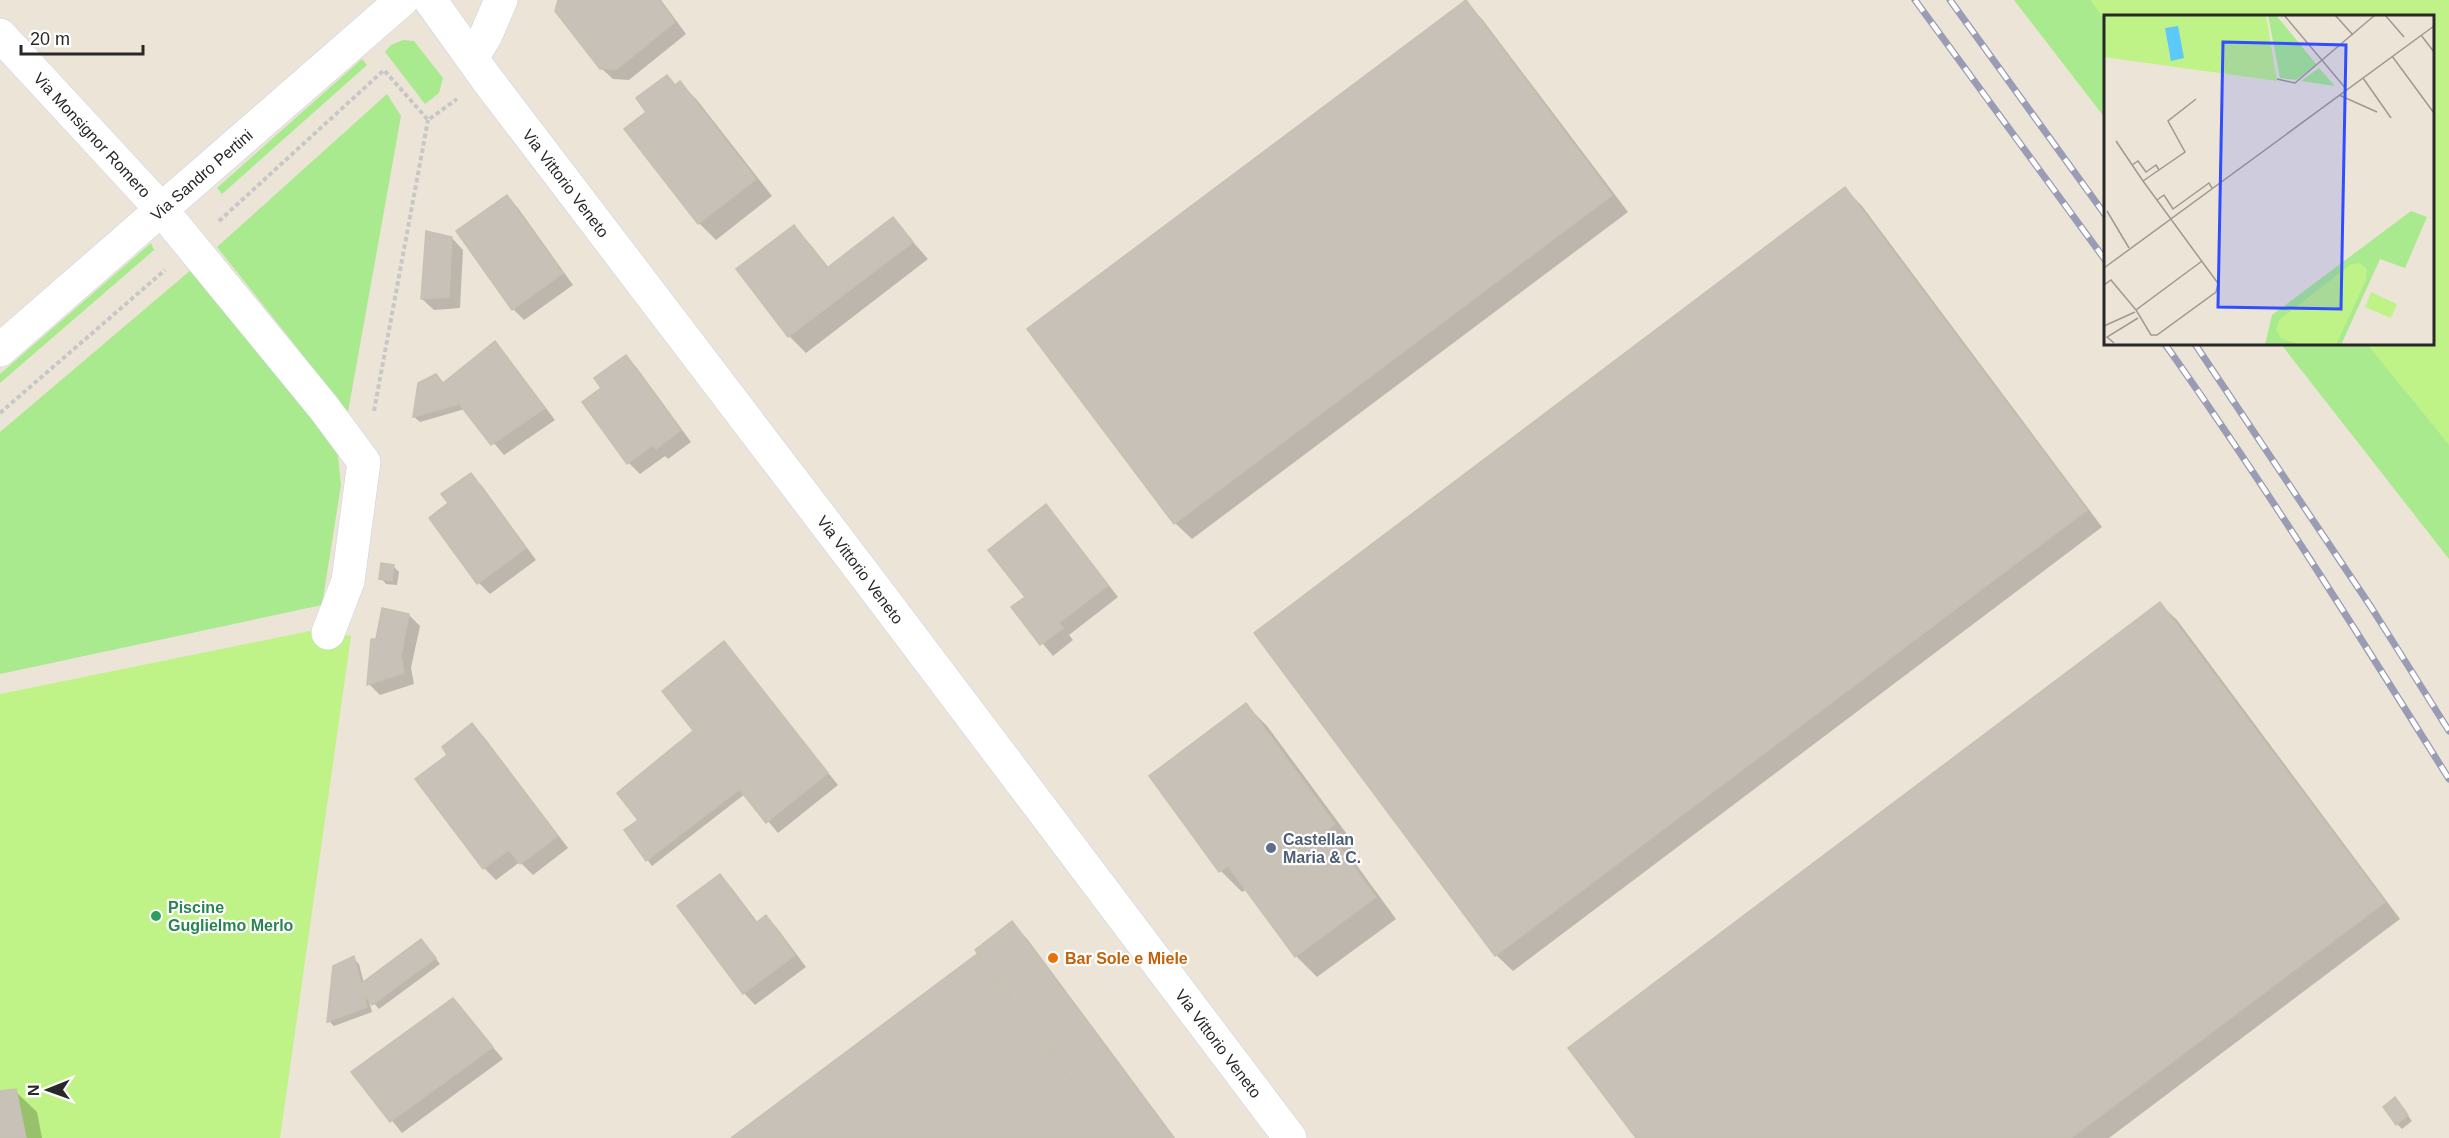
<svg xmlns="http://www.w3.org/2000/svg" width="2449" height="1138" font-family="Helvetica,sans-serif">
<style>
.green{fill:#a8ea8d}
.pitch{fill:#bff287}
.shadow{fill:#0003}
.building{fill:#c7c1b7;stroke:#c7c1b1;stroke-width:1.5}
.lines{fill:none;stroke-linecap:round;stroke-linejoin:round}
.minor-casing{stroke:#ccd0e3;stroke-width:34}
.path{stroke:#c7c7c7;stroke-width:4;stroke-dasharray:4.5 3;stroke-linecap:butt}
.minor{stroke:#fff;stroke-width:33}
.rail-casing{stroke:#9a9cb5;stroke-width:7}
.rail{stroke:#fff;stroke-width:4.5;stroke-dasharray:14;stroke-linecap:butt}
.service-dot{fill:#5c6f8a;stroke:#fff;stroke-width:2}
.leisure-dot{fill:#2e9e5b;stroke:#fff;stroke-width:2}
.food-dot{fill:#e8710a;stroke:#fff;stroke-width:2}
.labels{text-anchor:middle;stroke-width:4.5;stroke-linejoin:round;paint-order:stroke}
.street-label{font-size:16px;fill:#282828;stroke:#fff}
.service-label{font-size:16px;font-weight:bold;fill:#4e5e75;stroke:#fff;text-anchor:start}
.leisure-label{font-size:16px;font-weight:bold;fill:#27864d;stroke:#fff;text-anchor:start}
.food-label{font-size:16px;font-weight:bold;fill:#c56008;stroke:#fff;text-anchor:start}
.inset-road{fill:none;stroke:#9e9991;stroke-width:1.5}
.view{fill:#314dff;fill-opacity:0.15;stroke:#314dff;stroke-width:3}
.inset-edge{fill:none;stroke:#282828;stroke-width:3}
</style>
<rect width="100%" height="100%" fill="#ece4d7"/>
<g class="green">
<path d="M 2014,0 L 2449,0 L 2449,559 L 2281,344 L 2432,344 L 2432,16 L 2106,16 L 2105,118 Z"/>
<path d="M 403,40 L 414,41 L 443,78 L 439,93 L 425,104 L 385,52 L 391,45 Z"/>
<path d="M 362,59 L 367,65 L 222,194 L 217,188 Z"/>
<path d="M 387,94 L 401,116 L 348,412 L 217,247 Z"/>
<path d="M 151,243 L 154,250 L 0,383 L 0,374 Z"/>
<path d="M 192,269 L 317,415 L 338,456 L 341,485 L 322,605 L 0,674 L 0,432 Z"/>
</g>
<g class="pitch">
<path d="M 2090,0 L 2449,0 L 2449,445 L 2367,344 L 2432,344 L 2432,16 L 2106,16 L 2105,20 Z"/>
<path d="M 315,630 L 351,636 L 280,1138 L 0,1138 L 0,694 Z"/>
</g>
<g class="shadow">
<path d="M 560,0 L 661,0 L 686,34 L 629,80 L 613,79 L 601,68 Z"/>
<path d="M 1465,2 L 1482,19 L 1628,212 L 1192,539 L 1175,523 Z"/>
<path d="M 667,77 L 676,86 L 680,83 L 697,100 L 772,196 L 716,240 L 699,223 L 648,112 Z"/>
<path d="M 1845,189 L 1862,206 L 2102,527 L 1513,971 L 1496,955 Z"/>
<path d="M 507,197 L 518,208 L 573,285 L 524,320 L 513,309 Z"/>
<path d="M 893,219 L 928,259 L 806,353 L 789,336 L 738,269 L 793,227 L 810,244 L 829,268 Z"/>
<path d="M 452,238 L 463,250 L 460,308 L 434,310 L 422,299 Z"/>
<path d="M 495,343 L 506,355 L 555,420 L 504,455 L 465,409 L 420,422 L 414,417 L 419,384 L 443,384 Z"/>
<path d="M 626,357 L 637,368 L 691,442 L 668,459 L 665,456 L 640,474 L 629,463 L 584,402 L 603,388 Z"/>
<path d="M 471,475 L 482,486 L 536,560 L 490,594 L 479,583 L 431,518 L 450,504 Z"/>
<path d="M 1046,506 L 1057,518 L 1118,597 L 1069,635 L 1073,640 L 1053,656 L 1013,608 L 1027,597 Z"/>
<path d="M 394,567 L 399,572 L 397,585 L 386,584 L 381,578 Z"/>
<path d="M 2160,604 L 2177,620 L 2400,919 L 2109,1138 L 1638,1138 Z"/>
<path d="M 409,615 L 420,626 L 411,668 L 414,684 L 380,695 L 369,684 L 377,641 Z"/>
<path d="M 724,643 L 838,785 L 778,833 L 745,794 L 652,866 L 626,831 L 640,820 L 700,737 Z"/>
<path d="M 1246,705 L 1267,726 L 1355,845 L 1347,852 L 1396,919 L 1317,977 L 1296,956 L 1247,889 L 1242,892 L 1221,871 L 1151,776 Z"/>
<path d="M 472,725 L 484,737 L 568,848 L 533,875 L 520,862 L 496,880 L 484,868 L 417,780 L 449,755 Z"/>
<path d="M 720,876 L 731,887 L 758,923 L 766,917 L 777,928 L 806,967 L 755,1005 L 744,993 Z"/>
<path d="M 1012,923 L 1028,940 L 1175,1138 L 734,1138 L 979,954 Z"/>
<path d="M 426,946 L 440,964 L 379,1009 L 368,997 L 372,1012 L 334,1026 L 329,1021 L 353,958 L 359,964 L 364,983 Z"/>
<path d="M 453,1000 L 503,1059 L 402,1133 L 353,1072 Z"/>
<path d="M 15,1091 L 37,1112 L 42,1138 L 0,1138 L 0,1092 Z"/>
<path d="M 2400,1105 L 2412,1121 L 2402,1129 L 2397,1124 Z"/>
</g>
<g class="building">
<path d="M 558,0 L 660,0 L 675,22 L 617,69 L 600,69 L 555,11 Z"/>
<path d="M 1466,0 L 1612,195 L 1174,524 L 1027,329 Z"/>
<path d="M 667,75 L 675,85 L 680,81 L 756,179 L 698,224 L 624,129 L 646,112 L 636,98 Z"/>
<path d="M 1845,187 L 2087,510 L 1495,956 L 1254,633 Z"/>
<path d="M 507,195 L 563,273 L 512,310 L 456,231 Z"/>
<path d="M 893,217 L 913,242 L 788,337 L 736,269 L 794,225 L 827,268 Z"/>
<path d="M 426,231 L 452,237 L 449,297 L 421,299 Z"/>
<path d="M 495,341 L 545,408 L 491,445 L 443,383 Z"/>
<path d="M 626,355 L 681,430 L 656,449 L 653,445 L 627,464 L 582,402 L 601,388 L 594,378 Z"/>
<path d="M 436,374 L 459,404 L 413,417 L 418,383 Z"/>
<path d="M 471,473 L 526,548 L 477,584 L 429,518 L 448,503 L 441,494 Z"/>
<path d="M 1046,504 L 1108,585 L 1059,623 L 1063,628 L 1040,645 L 1011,607 L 1025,597 L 988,550 Z"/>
<path d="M 381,563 L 394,565 L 392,581 L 379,579 Z"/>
<path d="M 2160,602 L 2385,902 L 2071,1138 L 1636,1138 L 1568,1048 Z"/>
<path d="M 382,608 L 409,614 L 401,656 L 404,673 L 367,685 L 371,639 L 376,639 Z"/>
<path d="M 724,641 L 828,773 L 766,823 L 662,691 Z"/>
<path d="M 1246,703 L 1335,824 L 1327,830 L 1376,897 L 1295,957 L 1228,866 L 1219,872 L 1149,776 Z"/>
<path d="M 472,723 L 558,836 L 520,864 L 509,850 L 483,869 L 415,779 L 447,755 L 442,747 Z"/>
<path d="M 693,731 L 740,789 L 646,861 L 624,830 L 638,820 L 617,793 Z"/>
<path d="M 720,874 L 756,923 L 766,915 L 795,955 L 743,994 L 677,906 Z"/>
<path d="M 1012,921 L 1090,1025 L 1052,1054 L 975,950 Z"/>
<path d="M 421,939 L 436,958 L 372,1005 L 358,986 Z"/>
<path d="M 977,954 L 1049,1050 L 932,1138 L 731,1138 Z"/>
<path d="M 354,956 L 367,1007 L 327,1022 L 333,966 Z"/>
<path d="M 453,998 L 493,1047 L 390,1122 L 351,1072 Z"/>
<path d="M 1090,1025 L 1174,1138 L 1114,1138 L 1052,1054 Z"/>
<path d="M 1049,1050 L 1114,1138 L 932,1138 Z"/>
<path d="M 16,1089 L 26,1138 L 0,1138 L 0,1091 Z"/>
<path d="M 2395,1097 L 2408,1115 L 2396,1125 L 2383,1107 Z"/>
</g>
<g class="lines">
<defs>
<g id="minor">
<path id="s1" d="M 430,0 L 486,78 L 861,570 L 1290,1138"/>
<path id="s2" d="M 0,35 L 161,209 L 324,408 L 364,462 L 348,581 L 328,633"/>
<path d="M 472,58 L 486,35 L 501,0"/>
<path id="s3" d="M 0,350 L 402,0"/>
</g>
</defs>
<use href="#minor" class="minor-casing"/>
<g class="path">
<path d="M 219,221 L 384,70 L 428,120 L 457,99"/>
<path d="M 374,411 L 428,120"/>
<path d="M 0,413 L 165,270"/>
</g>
<use href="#minor" class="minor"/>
<defs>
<g id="rail">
<path d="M 1915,0 L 2106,261"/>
<path d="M 1950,0 L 2106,216"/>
<path d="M 2165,344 C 2265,485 2357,632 2449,779"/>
<path d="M 2195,344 L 2371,607 L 2449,731"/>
</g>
</defs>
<use href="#rail" class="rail-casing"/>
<use href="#rail" class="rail"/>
</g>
<circle class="service-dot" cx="1271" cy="848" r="6"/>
<circle class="leisure-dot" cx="156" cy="916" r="6"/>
<circle class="food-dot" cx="1053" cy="958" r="6"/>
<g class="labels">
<g class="street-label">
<text dy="6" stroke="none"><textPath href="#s2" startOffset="136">Via Monsignor Romero</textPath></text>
<text dy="6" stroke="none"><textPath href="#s3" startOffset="267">Via Sandro Pertini</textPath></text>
<text dy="6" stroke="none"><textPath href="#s1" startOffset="228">Via Vittorio Veneto</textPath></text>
<text dy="6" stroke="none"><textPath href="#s1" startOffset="714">Via Vittorio Veneto</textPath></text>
<text dy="6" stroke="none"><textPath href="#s1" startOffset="1308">Via Vittorio Veneto</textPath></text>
</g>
<g class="service-label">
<text x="1283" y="845">Castellan<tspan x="1283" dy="18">Maria &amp; C.</tspan></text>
</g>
<g class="leisure-label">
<text x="168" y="913">Piscine<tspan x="168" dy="18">Guglielmo Merlo</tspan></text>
</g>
<g class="food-label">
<text x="1065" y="964">Bar Sole e Miele</text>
</g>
</g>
<g transform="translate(2104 15)">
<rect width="330" height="330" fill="#ece4d7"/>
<path d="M 164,0 L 172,0 L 213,50 L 192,65 L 176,63 ZM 215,53 L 231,71 L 197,66 ZM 307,196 L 323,202 L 301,253 L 276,244 L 237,330 L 161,330 L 168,300 Z" fill="#a8ea8d"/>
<path d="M 0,0 L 162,0 L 173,66 L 0,42 ZM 256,248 L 263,254 L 262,265 L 232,330 L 196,330 L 177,323 L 172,315 L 175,305 L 247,249 ZM 267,277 L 293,289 L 287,303 L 261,292 Z" fill="#bff287"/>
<path d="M 74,11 L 80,43 L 67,46 L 61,13 Z" fill="#5dc9fb"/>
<path class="inset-road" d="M 180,0 L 243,75M 231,0 L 249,20M 281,0 L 300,22M 317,20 L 330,37M 288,41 L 330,98M 259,63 L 287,103M 173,64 L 191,68 L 271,0M 235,80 L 273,97M 12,126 L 39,166 L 113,267 L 114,269 L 112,277 L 53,320 L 47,320 L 32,295 L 98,246M 28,150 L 34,146 L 42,157 L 52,150 L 55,155M 39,166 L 81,137 L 64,106 L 92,84M 53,185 L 60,180 L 69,194 L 105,168 L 108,173M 3,196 L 25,233M 0,253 L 330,11M 0,270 L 7,265 L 32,295M 0,311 L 31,297M 10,328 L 3,322 L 34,303"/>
<path class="view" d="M 119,27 L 242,30 L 237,294 L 114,292 Z"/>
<rect width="330" height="330" class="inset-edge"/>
</g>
<g transform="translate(48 1090) rotate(269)" stroke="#ffffff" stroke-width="4.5" paint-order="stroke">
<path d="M0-4.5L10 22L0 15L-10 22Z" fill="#282828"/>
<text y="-9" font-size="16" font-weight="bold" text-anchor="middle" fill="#282828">N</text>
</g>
<path d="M21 45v9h122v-9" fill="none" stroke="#282828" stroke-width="3"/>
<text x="30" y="45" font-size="18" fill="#282828" stroke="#ffffff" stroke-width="4.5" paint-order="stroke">20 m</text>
</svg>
